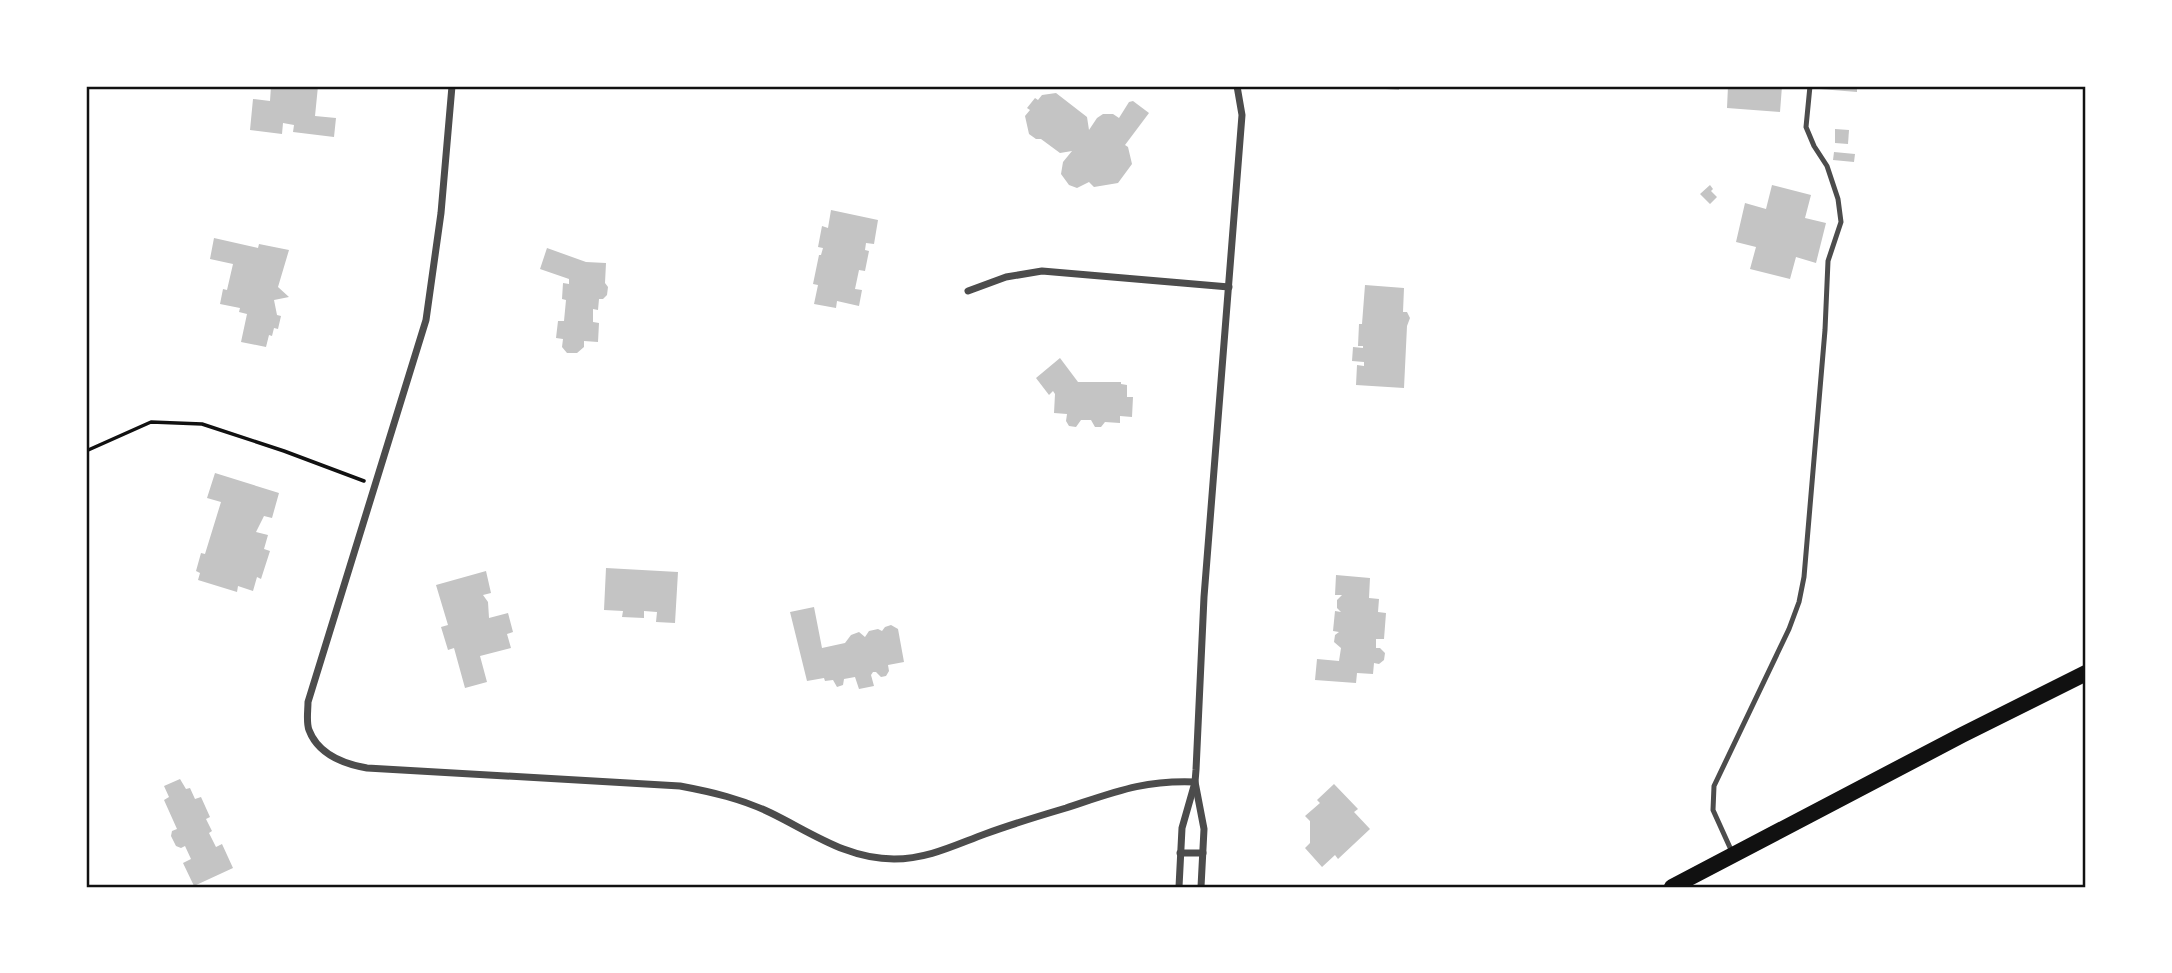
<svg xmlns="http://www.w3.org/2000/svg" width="2172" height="973" font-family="'Noto Serif',serif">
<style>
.building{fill:#c4c4c4}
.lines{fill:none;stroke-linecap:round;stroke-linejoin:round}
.path{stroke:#111;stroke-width:3.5}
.service{stroke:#4c4c4c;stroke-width:5}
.minor{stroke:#4c4c4c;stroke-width:7}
.primary{stroke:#111;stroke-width:16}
.neatline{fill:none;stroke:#111;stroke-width:2.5}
</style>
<rect width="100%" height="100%" fill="#fff"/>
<g class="building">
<path d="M 271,86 L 318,86 L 315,116 L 336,118 L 334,137 L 293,132 L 294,125 L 283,123 L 282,134 L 250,130 L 253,99 L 270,101 Z"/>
<path d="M 1372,86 L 1399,86 L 1399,90 L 1372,88 Z"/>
<path d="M 1728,86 L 1765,89 L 1765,86 L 1782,86 L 1780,112 L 1727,108 Z"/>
<path d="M 1821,86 L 1857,86 L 1857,92 L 1820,89 Z"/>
<path d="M 1056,93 L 1087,117 L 1089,130 L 1097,118 L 1103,114 L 1113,114 L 1119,118 L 1129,102 L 1133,101 L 1149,113 L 1125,145 L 1128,147 L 1132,164 L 1118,183 L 1094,187 L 1089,182 L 1077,188 L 1069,185 L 1061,174 L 1063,162 L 1072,151 L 1060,153 L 1041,139 L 1036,139 L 1029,134 L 1025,116 L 1030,110 L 1027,108 L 1035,98 L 1038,100 L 1042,95 Z"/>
<path d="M 1835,129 L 1849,130 L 1848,144 L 1835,143 Z"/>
<path d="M 1834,152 L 1855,154 L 1854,162 L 1833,160 Z"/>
<path d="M 1710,185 L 1713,189 L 1711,191 L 1717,197 L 1710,204 L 1700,194 Z"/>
<path d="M 1772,185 L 1811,195 L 1805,218 L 1826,223 L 1816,263 L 1796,257 L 1790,279 L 1750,269 L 1756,247 L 1736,242 L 1745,203 L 1766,209 Z"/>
<path d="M 831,210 L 878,220 L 874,244 L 866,243 L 865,250 L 869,251 L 865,271 L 859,270 L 855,289 L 862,290 L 859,306 L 837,301 L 836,308 L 814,304 L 818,285 L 813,284 L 819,255 L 821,255 L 823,248 L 818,247 L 822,226 L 828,228 Z"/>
<path d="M 214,238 L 258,248 L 259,244 L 289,250 L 278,287 L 289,297 L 274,300 L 277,315 L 281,316 L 278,329 L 274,328 L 272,336 L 269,335 L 266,347 L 241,342 L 247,314 L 239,312 L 240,308 L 220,304 L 223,289 L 227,290 L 233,264 L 210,259 Z"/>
<path d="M 547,248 L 586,262 L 606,263 L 605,283 L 608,287 L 607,295 L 603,299 L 599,299 L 598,310 L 593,309 L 593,322 L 599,323 L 598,342 L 584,341 L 584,347 L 577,353 L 567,353 L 562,347 L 563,339 L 556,338 L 558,321 L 564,321 L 566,300 L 562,299 L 563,283 L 569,284 L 569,279 L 540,269 Z"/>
<path d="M 1365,285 L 1404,288 L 1403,312 L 1407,312 L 1410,318 L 1407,326 L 1404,388 L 1356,385 L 1357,365 L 1364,366 L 1364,362 L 1352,361 L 1353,347 L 1363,348 L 1363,346 L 1358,346 L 1359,324 L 1362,324 Z"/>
<path d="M 1060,358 L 1078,382 L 1121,382 L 1121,384 L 1127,385 L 1127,397 L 1133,397 L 1132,417 L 1120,416 L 1120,423 L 1105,422 L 1101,427 L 1095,427 L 1091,420 L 1081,420 L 1076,427 L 1069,426 L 1066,421 L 1067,414 L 1054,413 L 1055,394 L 1053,391 L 1049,395 L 1036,378 Z"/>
<path d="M 215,473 L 279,493 L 272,518 L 264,516 L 256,532 L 268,535 L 264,549 L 270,551 L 261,579 L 257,577 L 253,591 L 238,586 L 237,592 L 198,580 L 200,573 L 196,571 L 201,553 L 205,554 L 221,502 L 207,498 Z"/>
<path d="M 606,568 L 678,572 L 675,623 L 656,622 L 657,612 L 644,611 L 644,618 L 622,617 L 623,611 L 604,610 Z"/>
<path d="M 486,571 L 491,593 L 483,595 L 488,602 L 489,618 L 508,613 L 513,632 L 507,634 L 511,648 L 480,656 L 487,682 L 465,688 L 454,648 L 448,650 L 441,627 L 448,625 L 436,585 Z"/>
<path d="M 1336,575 L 1370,578 L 1369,598 L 1379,599 L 1378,612 L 1386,613 L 1384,639 L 1376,639 L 1376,648 L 1380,648 L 1385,653 L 1384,660 L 1379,664 L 1374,663 L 1373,674 L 1357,673 L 1356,683 L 1315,680 L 1317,659 L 1339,661 L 1341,648 L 1334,642 L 1335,635 L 1339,632 L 1333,631 L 1335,611 L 1341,612 L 1337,608 L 1337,600 L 1342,595 L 1335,595 Z"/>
<path d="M 814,607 L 822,648 L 845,643 L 851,635 L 859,632 L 865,637 L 869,631 L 878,629 L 882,631 L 885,627 L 891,625 L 898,629 L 904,662 L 888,665 L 889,671 L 886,676 L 881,677 L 876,672 L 873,672 L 871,675 L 874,686 L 859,689 L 855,677 L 844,679 L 843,685 L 837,687 L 833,680 L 825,681 L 824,678 L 807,681 L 790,612 Z"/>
<path d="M 180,779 L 186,789 L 190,788 L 195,799 L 201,797 L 210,817 L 206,819 L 212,831 L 209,833 L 216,847 L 222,844 L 233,868 L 194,886 L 183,863 L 191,859 L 185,846 L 181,848 L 176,846 L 171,836 L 172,831 L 177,829 L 164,800 L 169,797 L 164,786 Z"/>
<path d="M 1334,784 L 1358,809 L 1354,812 L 1370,829 L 1338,859 L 1335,855 L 1322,867 L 1305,848 L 1310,843 L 1310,821 L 1305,816 L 1320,803 L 1317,800 Z"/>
</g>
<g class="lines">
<path class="path" d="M 86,451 L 151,422 L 202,424 L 284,451 L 364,481"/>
<path class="service" d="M 1732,852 L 1713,810 L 1714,786 L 1789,629 L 1799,602 L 1804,577 L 1825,330 L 1828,261 L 1841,222 L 1838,199 L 1827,166 L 1814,146 L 1806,127 L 1810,86"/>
<g class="minor">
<path d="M 452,86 L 441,213 L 426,320 L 308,702 C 308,711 306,722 309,730 C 318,754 344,764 367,768 L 680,786 C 712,792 742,799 771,813 C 812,833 847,859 894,859 C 928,859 955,845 985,834 C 1012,824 1039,816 1066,808 C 1115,792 1143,780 1195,782"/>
<path d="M 968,291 L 1006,277 L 1042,271 L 1229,287"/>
<path d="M 1180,853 L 1203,853"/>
<path d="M 1179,887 L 1182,828 L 1194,786"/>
<path d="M 1201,887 L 1204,829 L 1195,782 L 1196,770 L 1204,597 L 1242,115 L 1237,86"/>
</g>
<path class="primary" d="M 1672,887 L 1962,735 L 2086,673"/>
</g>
<rect width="2172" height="973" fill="none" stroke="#ffffff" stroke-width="175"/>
<rect x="88" y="88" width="1996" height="798" class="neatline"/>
</svg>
